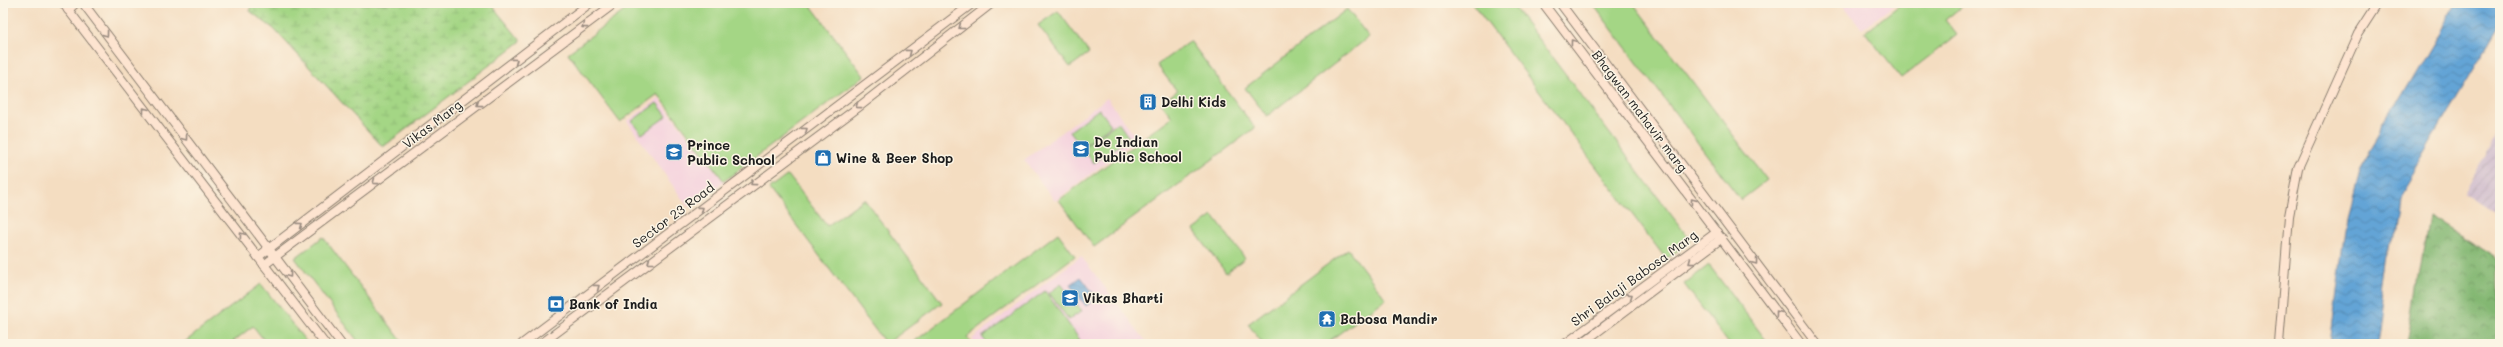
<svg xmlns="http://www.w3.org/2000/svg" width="2503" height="347" font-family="Mali,sans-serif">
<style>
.built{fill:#f4cfdd}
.industrial{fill:url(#industrial-furrows)}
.forest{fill:url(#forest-crowns);stroke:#506a47}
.wetland{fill:url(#wetland-marsh);stroke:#607950}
.park{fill:#a4d685;stroke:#607950}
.water{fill:url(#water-waves);stroke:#406079}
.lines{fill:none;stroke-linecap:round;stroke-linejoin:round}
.secondary-casing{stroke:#887c6e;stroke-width:10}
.secondary{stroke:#fde4d0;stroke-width:8}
.oneway{stroke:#988a7f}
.labels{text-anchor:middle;stroke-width:3;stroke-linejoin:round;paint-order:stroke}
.poi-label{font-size:13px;font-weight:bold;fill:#1c1c1c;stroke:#fcf5e5;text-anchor:start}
.street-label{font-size:13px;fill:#1c1c1c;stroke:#fcf5e5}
</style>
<defs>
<pattern id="industrial-furrows" width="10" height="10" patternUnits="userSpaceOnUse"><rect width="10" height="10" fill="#d0bdcd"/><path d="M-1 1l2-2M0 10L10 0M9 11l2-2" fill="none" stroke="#b2a2af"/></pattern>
<pattern id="forest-crowns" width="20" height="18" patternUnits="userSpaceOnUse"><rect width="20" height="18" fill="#83b772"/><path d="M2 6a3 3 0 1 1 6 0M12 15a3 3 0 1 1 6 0" fill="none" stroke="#6a945d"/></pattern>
<pattern id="wetland-marsh" width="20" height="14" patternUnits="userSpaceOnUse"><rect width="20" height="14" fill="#a4d685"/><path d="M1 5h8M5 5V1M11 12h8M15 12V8" fill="none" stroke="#8db772"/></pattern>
<pattern id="water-waves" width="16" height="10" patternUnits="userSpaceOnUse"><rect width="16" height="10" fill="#63a4d6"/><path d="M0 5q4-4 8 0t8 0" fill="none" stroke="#5185ad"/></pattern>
</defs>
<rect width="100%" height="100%" fill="#fcf5e5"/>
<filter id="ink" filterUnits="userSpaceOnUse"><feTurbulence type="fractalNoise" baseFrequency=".025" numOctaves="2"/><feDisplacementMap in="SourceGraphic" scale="8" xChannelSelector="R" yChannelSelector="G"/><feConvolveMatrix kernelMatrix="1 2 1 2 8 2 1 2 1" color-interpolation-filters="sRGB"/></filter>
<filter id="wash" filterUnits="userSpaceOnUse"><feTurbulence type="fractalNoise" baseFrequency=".012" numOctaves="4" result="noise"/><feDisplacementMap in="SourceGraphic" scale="16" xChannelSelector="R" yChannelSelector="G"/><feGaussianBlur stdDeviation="0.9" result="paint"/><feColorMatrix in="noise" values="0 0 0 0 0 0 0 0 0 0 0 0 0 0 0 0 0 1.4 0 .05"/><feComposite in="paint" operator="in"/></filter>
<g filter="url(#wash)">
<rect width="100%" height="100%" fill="#f4ddc1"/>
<g class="built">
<path d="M 1842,3 L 1897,3 L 1862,29 Z"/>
<path d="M 1107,98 L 1137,139 L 1055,201 L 1024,160 Z"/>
<path d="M 659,99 L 724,182 L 688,207 L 627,121 Z"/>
<path d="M 1081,256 L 1148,344 L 976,344 L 972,339 Z"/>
</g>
<path class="industrial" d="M 2500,130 L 2500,217 L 2463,193 Z"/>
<path class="forest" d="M 2429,215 L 2500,259 L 2500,344 L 2408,344 Z"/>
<path class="wetland" d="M 251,3 L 494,3 L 494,8 L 521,41 L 383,147 L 274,29 L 250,11 Z"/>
<g class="park">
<path d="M 635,3 L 809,3 L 864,76 L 724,181 L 658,94 L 620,122 L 568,53 Z"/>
<path d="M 1472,3 L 1511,3 L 1691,241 L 1666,259 Z"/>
<path d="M 1592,3 L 1633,3 L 1767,180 L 1741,200 Z"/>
<path d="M 1902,3 L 1966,3 L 1945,20 L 1957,35 L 1901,78 L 1865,32 Z"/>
<path d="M 1347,9 L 1369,37 L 1267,116 L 1245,88 Z"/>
<path d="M 1058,11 L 1089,53 L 1070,67 L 1038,25 Z"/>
<path d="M 1190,41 L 1255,128 L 1094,247 L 1059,200 L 1172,117 L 1161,103 L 1177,91 L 1157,65 Z"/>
<path d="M 657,103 L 667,116 L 642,134 L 632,121 Z"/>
<path d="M 1099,109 L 1111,125 L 1082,147 L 1070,131 Z"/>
<path d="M 1118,122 L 1129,138 L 1094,163 L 1082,148 Z"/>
<path d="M 788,175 L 827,226 L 864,199 L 942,303 L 886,344 L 769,189 Z"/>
<path d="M 1213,216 L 1245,258 L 1226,273 L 1194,230 Z"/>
<path d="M 1058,233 L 1075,256 L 967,337 L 972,344 L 911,344 Z"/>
<path d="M 323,237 L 404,344 L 360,344 L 295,258 Z"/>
<path d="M 1348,249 L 1386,299 L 1325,344 L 1263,344 L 1248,324 Z"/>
<path d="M 1709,265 L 1769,344 L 1729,344 L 1684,284 Z"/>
<path d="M 261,284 L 308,344 L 267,344 L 253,326 L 230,344 L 182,344 Z"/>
<path d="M 1061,284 L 1082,311 L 1069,320 L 1049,293 Z"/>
<path d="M 1045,291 L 1080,340 L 1074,344 L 988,344 L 982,337 Z"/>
</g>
<g class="water">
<path d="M 2456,3 L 2500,3 L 2500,25 L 2399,195 L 2379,344 L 2330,344 L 2347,215 L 2359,169 Z"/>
<path d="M 1081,277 L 1097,298 L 1086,306 L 1070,285 Z"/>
</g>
</g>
<g filter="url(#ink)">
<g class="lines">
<defs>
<g id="secondary">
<path d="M 63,3 L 325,344"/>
<path d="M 83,3 L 341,344"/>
<path d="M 1543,3 L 1801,344"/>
<path d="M 1560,3 L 1817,344"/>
<path d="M 68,10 L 76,3"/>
<path d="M 258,257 L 590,3"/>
<path d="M 264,265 L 615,3"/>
<path d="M 522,344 L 973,3"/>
<path d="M 541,344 L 860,106 L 992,3"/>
<path d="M 1565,344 L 1717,232"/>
<path d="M 1581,344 L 1722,238"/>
<path d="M 2279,344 L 2289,216 L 2298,168 L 2358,34 L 2378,3"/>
</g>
</defs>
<use href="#secondary" class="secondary-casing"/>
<use href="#secondary" class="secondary"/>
</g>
<defs><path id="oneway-chevron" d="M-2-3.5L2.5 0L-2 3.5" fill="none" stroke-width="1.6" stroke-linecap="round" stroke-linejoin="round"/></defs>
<g class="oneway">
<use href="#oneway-chevron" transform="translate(584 26) rotate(143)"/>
<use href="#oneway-chevron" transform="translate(961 27) rotate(142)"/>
<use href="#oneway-chevron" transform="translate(106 34) rotate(53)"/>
<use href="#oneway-chevron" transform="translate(1573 42) rotate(-127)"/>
<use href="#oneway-chevron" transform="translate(909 52) rotate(-37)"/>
<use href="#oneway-chevron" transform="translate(515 61) rotate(-37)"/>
<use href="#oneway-chevron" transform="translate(479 104) rotate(144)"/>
<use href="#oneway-chevron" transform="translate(858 106) rotate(143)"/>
<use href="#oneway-chevron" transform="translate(145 110) rotate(-128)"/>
<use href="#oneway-chevron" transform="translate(805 130) rotate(-37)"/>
<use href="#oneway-chevron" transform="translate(185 138) rotate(53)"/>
<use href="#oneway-chevron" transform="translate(375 182) rotate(143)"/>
<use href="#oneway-chevron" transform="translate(753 183) rotate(143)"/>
<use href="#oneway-chevron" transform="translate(1693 201) rotate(-127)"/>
<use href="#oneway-chevron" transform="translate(701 209) rotate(-37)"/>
<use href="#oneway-chevron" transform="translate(300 225) rotate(-37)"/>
<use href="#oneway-chevron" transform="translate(242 235) rotate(-127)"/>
<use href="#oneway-chevron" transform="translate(650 262) rotate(142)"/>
<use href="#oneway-chevron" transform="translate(1691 262) rotate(143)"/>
<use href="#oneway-chevron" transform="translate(1755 262) rotate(53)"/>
<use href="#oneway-chevron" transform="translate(289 275) rotate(53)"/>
<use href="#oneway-chevron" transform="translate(597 287) rotate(-37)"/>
<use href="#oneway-chevron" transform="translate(1630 296) rotate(-35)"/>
<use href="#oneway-chevron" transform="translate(1778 313) rotate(-127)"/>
</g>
</g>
<defs>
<symbol id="building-square" viewBox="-11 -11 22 22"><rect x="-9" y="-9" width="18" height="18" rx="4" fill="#1f6fb2" stroke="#fcf5e5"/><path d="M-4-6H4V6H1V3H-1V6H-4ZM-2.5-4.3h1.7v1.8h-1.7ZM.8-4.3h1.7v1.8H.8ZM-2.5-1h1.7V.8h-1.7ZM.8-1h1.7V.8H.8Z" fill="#fff"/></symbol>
<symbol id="school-square" viewBox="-11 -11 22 22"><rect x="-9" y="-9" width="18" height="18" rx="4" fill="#1f6fb2" stroke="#fcf5e5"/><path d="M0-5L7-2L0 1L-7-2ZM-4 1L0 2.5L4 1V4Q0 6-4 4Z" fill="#fff"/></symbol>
<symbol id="shop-square" viewBox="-11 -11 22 22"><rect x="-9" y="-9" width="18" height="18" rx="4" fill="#1f6fb2" stroke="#fcf5e5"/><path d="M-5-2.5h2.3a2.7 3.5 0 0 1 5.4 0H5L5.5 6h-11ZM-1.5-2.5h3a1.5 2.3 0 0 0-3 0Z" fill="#fff"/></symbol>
<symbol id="bank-square" viewBox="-11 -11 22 22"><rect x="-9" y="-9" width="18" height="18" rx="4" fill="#1f6fb2" stroke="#fcf5e5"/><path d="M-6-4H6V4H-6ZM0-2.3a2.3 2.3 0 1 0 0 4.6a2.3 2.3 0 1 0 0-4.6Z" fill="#fff"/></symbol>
<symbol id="temple-square" viewBox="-11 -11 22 22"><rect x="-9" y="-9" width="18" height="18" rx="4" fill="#1f6fb2" stroke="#fcf5e5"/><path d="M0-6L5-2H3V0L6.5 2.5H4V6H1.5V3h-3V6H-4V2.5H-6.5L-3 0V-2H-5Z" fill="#fff"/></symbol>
</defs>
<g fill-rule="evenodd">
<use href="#building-square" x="1138" y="92" width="20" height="20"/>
<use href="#school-square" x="1071" y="139" width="20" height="20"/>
<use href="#school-square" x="664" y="142" width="20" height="20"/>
<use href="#shop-square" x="813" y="148" width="20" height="20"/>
<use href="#school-square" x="1060" y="288" width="20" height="20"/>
<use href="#bank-square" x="546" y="294" width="20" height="20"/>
<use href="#temple-square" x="1317" y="309" width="20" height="20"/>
</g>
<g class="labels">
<g class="poi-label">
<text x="1161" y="107">Delhi Kids</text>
<text x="1094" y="147">De Indian<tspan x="1094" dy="15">Public School</tspan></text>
<text x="687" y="150">Prince<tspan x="687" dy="15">Public School</tspan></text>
<text x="836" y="163">Wine &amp; Beer Shop</text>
<text x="1083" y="303">Vikas Bharti</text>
<text x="569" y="309">Bank of India</text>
<text x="1340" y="324">Babosa Mandir</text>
</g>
<g class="street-label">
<text transform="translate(1640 111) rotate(53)" y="5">Bhagwan mahavir marg</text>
<text transform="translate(432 124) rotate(-37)" y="5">Vikas Marg</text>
<text transform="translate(673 215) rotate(-37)" y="5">Sector 23 Road</text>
<text transform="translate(1634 278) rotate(-36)" y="5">Shri Balaji Babosa Marg</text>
</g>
</g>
<rect width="2503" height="347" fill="none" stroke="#fcf5e5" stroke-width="16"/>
</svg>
